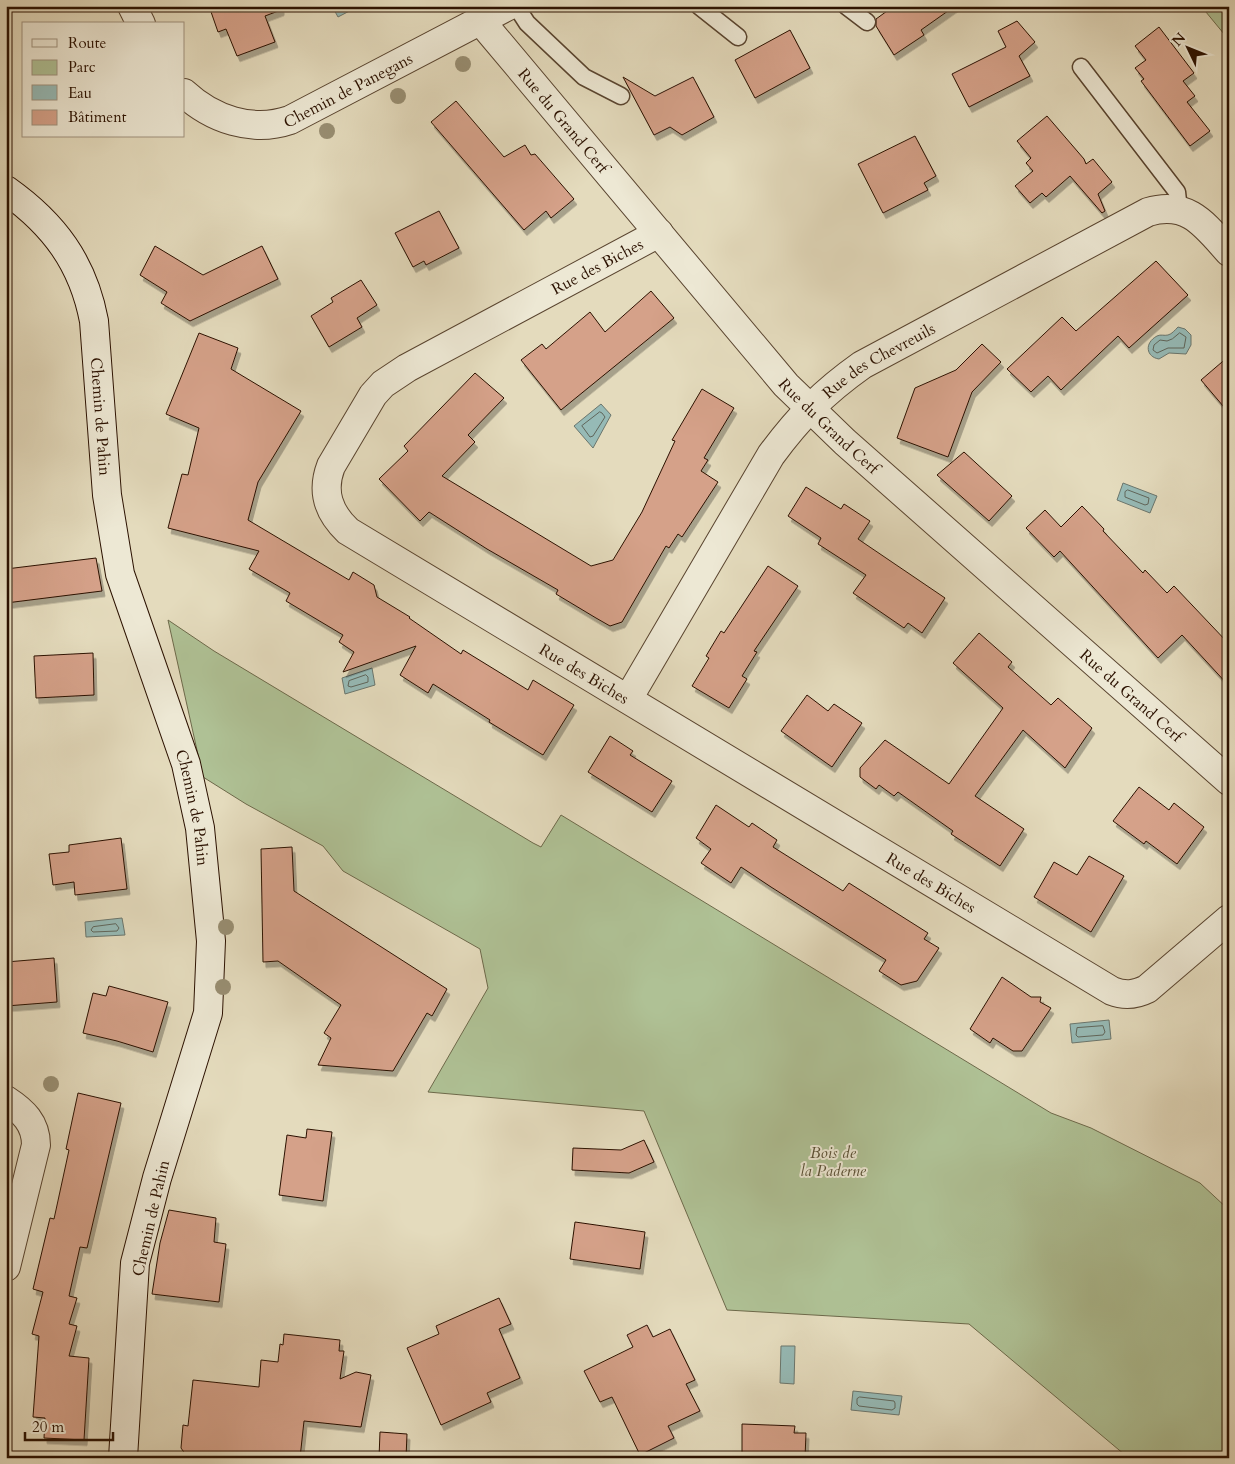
<svg xmlns="http://www.w3.org/2000/svg" width="1235" height="1464" font-family="Cardo,serif">
<style>
.green{fill:#afc195;stroke:#6d694a}
.water{fill:#96bab6;stroke:#6b766d}
.lines{fill:none;stroke-linecap:round;stroke-linejoin:round}
.shore{stroke:#60665b;stroke-width:1}
.building{fill:#d5a189;stroke:#2b1100;filter:url(#shadow)}
.service-casing{stroke:#59442f;stroke-width:19}
.minor-casing{stroke:#59442f;stroke-width:30}
.tertiary-casing{stroke:#59442f;stroke-width:30}
.secondary-casing{stroke:#2b1100;stroke-width:30}
.service{stroke:#ede8d4;stroke-width:16}
.minor{stroke:#ede8d4;stroke-width:28}
.tertiary{stroke:#ede8d4;stroke-width:28}
.secondary{stroke:#ede8d4;stroke-width:28}
.tree{fill:#988e72}
.labels{text-anchor:middle;stroke-width:4;stroke-linejoin:round;paint-order:stroke}
.street-label{font-size:16px;fill:#2b1100;stroke:#ede8d4}
.park-label{font-size:16px;font-style:italic;fill:#594f34;stroke:#ede8d4}
</style>
<defs>
<filter id="shadow"><feDropShadow dx="3" dy="5.5" stdDeviation="0" flood-color="#0004"/></filter>
</defs>
<rect width="100%" height="100%" fill="#e4dbbd"/>
<filter id="stains"><feTurbulence type="fractalNoise" baseFrequency=".004" numOctaves="4"/><feColorMatrix values="0 0 0 0 .2 0 0 0 0 .09 0 0 0 0 .02 0 0 0 .5 -.17"/></filter>
<radialGradient id="worn" r=".72"><stop offset=".6" stop-color="#630" stop-opacity="0"/><stop offset="1" stop-color="#630" stop-opacity=".3"/></radialGradient>
<g class="green">
<path d="M 1201,6 L 1229,6 L 1229,40 Z"/>
<path d="M 168,620 L 214,651 L 533,843 L 541,847 L 561,815 L 1051,1113 L 1091,1128 L 1200,1183 L 1229,1210 L 1229,1458 L 1125,1458 L 1125,1455 L 969,1324 L 727,1310 L 644,1111 L 428,1092 L 488,988 L 480,949 L 343,871 L 323,846 L 246,804 L 203,777 Z"/>
</g>
<g class="water">
<path d="M 332,6 L 359,6 L 338,17 Z"/>
<path d="M 1178,327 L 1185,329 L 1191,335 L 1191,345 L 1186,354 L 1169,353 L 1159,359 C 1146,357 1144,343 1157,336 C 1161,334 1164,336 1168,335 C 1172,334 1175,330 1178,327 Z"/>
<path d="M 601,404 L 611,415 L 593,448 L 574,426 Z"/>
<path d="M 1123,483 L 1157,496 L 1150,513 L 1117,500 Z"/>
<path d="M 372,668 L 375,685 L 345,694 L 342,678 Z"/>
<path d="M 122,918 L 125,935 L 86,937 L 85,922 Z"/>
<path d="M 1109,1020 L 1111,1039 L 1072,1043 L 1070,1024 Z"/>
<path d="M 781,1346 L 795,1346 L 794,1384 L 780,1383 Z"/>
<path d="M 853,1391 L 902,1396 L 899,1415 L 851,1410 Z"/>
</g>
<g class="lines">
<g class="shore">
<path d="M 1180,333 L 1186,337 L 1184,348 L 1168,348 L 1157,353 L 1153,350 L 1154,345 L 1160,340 L 1167,341 L 1172,339 Z"/>
<path d="M 600,412 L 602,413 L 605,417 L 593,436 L 590,437 L 582,426 Z"/>
<path d="M 1128,490 L 1149,498 L 1148,504 L 1145,505 L 1125,497 L 1125,492 Z"/>
<path d="M 366,675 L 368,677 L 368,682 L 351,687 L 348,686 L 349,681 Z"/>
<path d="M 116,924 L 119,928 L 117,931 L 93,932 L 91,930 L 93,927 Z"/>
<path d="M 1103,1026 L 1105,1032 L 1103,1035 L 1078,1037 L 1076,1035 L 1077,1028 Z"/>
<path d="M 860,1397 L 894,1401 L 895,1403 L 895,1408 L 892,1410 L 859,1406 L 857,1404 L 857,1399 Z"/>
</g>
</g>
<g class="building">
<path d="M 209,6 L 281,6 L 281,10 L 265,16 L 275,42 L 237,56 L 226,29 L 218,32 Z"/>
<path d="M 894,6 L 955,6 L 921,30 L 924,35 L 894,55 L 876,26 L 876,19 Z"/>
<path d="M 1017,21 L 1035,42 L 1019,56 L 1030,76 L 969,107 L 952,74 L 1006,47 L 998,31 Z"/>
<path d="M 1159,27 L 1194,73 L 1183,81 L 1195,96 L 1187,102 L 1210,131 L 1190,146 L 1141,81 L 1144,79 L 1135,68 L 1146,60 L 1135,46 Z"/>
<path d="M 790,30 L 810,68 L 755,98 L 735,60 Z"/>
<path d="M 623,77 L 655,96 L 693,77 L 714,117 L 682,135 L 670,127 L 654,135 Z"/>
<path d="M 456,101 L 504,157 L 525,145 L 531,155 L 535,154 L 574,199 L 551,218 L 546,211 L 524,230 L 431,122 Z"/>
<path d="M 1047,116 L 1084,159 L 1086,164 L 1093,159 L 1112,182 L 1098,194 L 1105,211 L 1102,213 L 1070,176 L 1046,197 L 1042,193 L 1030,203 L 1015,186 L 1033,171 L 1026,163 L 1031,158 L 1017,141 Z"/>
<path d="M 915,136 L 936,176 L 924,183 L 928,190 L 883,213 L 858,164 Z"/>
<path d="M 439,211 L 459,248 L 426,265 L 424,261 L 413,267 L 395,233 Z"/>
<path d="M 155,246 L 203,275 L 262,246 L 278,279 L 190,321 L 161,303 L 167,292 L 140,275 Z"/>
<path d="M 1156,261 L 1188,295 L 1129,348 L 1118,336 L 1061,390 L 1048,376 L 1031,392 L 1007,369 L 1062,317 L 1076,331 Z"/>
<path d="M 361,280 L 377,305 L 357,318 L 362,327 L 329,347 L 311,316 L 333,302 L 331,298 Z"/>
<path d="M 651,291 L 674,318 L 561,410 L 521,360 L 542,344 L 546,349 L 590,312 L 605,332 Z"/>
<path d="M 199,333 L 238,348 L 231,369 L 301,411 L 258,482 L 248,520 L 349,580 L 353,572 L 374,585 L 377,597 L 410,617 L 409,618 L 461,654 L 463,650 L 528,690 L 533,680 L 574,705 L 543,755 L 489,722 L 490,720 L 433,684 L 428,693 L 400,675 L 416,646 L 343,672 L 354,652 L 339,642 L 343,635 L 286,601 L 290,593 L 249,569 L 259,551 L 168,528 L 182,474 L 188,475 L 199,428 L 166,414 Z"/>
<path d="M 982,344 L 1001,362 L 972,392 L 948,457 L 897,438 L 915,388 L 956,370 Z"/>
<path d="M 1229,356 L 1229,413 L 1201,380 Z"/>
<path d="M 475,373 L 504,398 L 468,435 L 475,442 L 442,476 L 591,566 L 613,560 L 642,512 L 675,441 L 672,440 L 702,389 L 734,408 L 704,458 L 708,460 L 701,471 L 718,482 L 682,537 L 678,534 L 669,548 L 666,546 L 622,622 L 610,626 L 596,618 L 556,594 L 558,590 L 487,549 L 429,512 L 420,521 L 379,479 L 408,451 L 404,446 Z"/>
<path d="M 964,452 L 1012,496 L 989,521 L 937,475 Z"/>
<path d="M 806,487 L 841,509 L 844,504 L 870,521 L 858,539 L 945,598 L 922,633 L 908,623 L 904,628 L 853,593 L 866,575 L 818,544 L 821,538 L 788,516 Z"/>
<path d="M 1082,506 L 1104,529 L 1103,531 L 1143,573 L 1145,570 L 1167,593 L 1174,586 L 1229,644 L 1229,686 L 1182,635 L 1158,658 L 1060,551 L 1054,557 L 1026,528 L 1045,510 L 1061,527 Z"/>
<path d="M 96,558 L 102,591 L 6,603 L 6,569 Z"/>
<path d="M 768,566 L 798,586 L 754,651 L 757,652 L 742,676 L 747,679 L 729,708 L 692,686 L 709,658 L 706,656 L 721,631 L 724,633 Z"/>
<path d="M 979,633 L 1012,662 L 1008,667 L 1051,705 L 1058,698 L 1092,728 L 1065,768 L 1023,730 L 975,796 L 1024,829 L 1000,866 L 951,834 L 953,831 L 898,792 L 894,796 L 879,785 L 876,789 L 860,777 L 860,768 L 885,740 L 949,784 L 1003,708 L 953,663 Z"/>
<path d="M 93,653 L 94,695 L 36,698 L 34,656 Z"/>
<path d="M 807,695 L 828,711 L 834,704 L 862,723 L 832,767 L 781,731 Z"/>
<path d="M 610,736 L 633,751 L 630,755 L 672,781 L 652,812 L 588,772 Z"/>
<path d="M 1139,787 L 1169,810 L 1174,803 L 1204,827 L 1177,864 L 1146,841 L 1144,844 L 1113,821 Z"/>
<path d="M 716,805 L 749,827 L 752,823 L 777,840 L 773,847 L 843,891 L 849,883 L 928,933 L 924,939 L 939,948 L 917,981 L 901,985 L 879,971 L 886,960 L 771,887 L 741,867 L 731,883 L 701,863 L 711,849 L 696,838 Z"/>
<path d="M 121,838 L 127,889 L 75,895 L 74,882 L 53,885 L 49,854 L 69,852 L 69,845 Z"/>
<path d="M 292,847 L 294,891 L 447,989 L 432,1016 L 427,1013 L 393,1071 L 318,1065 L 331,1038 L 324,1033 L 341,1005 L 278,961 L 263,962 L 261,849 Z"/>
<path d="M 1089,856 L 1124,876 L 1091,932 L 1034,897 L 1054,862 L 1077,875 Z"/>
<path d="M 54,958 L 57,1002 L 6,1006 L 6,962 Z"/>
<path d="M 1002,977 L 1031,997 L 1041,997 L 1040,1002 L 1051,1008 L 1022,1051 L 1013,1051 L 993,1038 L 990,1043 L 970,1029 Z"/>
<path d="M 109,986 L 168,1002 L 153,1052 L 117,1041 L 83,1033 L 93,993 L 106,996 Z"/>
<path d="M 78,1093 L 121,1103 L 87,1248 L 80,1247 L 69,1296 L 77,1298 L 69,1324 L 77,1326 L 69,1356 L 89,1358 L 84,1440 L 44,1438 L 45,1418 L 33,1417 L 39,1336 L 32,1334 L 43,1292 L 33,1289 L 50,1218 L 54,1219 L 69,1150 L 66,1149 Z"/>
<path d="M 307,1129 L 332,1132 L 323,1201 L 279,1195 L 287,1135 L 306,1138 Z"/>
<path d="M 644,1140 L 654,1162 L 629,1173 L 572,1170 L 573,1148 L 621,1150 Z"/>
<path d="M 169,1210 L 216,1218 L 214,1242 L 226,1244 L 219,1302 L 152,1294 L 160,1243 Z"/>
<path d="M 575,1222 L 645,1232 L 640,1269 L 570,1259 Z"/>
<path d="M 499,1298 L 511,1324 L 499,1329 L 520,1378 L 487,1393 L 491,1402 L 441,1425 L 407,1348 L 439,1334 L 436,1326 Z"/>
<path d="M 647,1325 L 653,1337 L 670,1329 L 695,1380 L 686,1384 L 700,1411 L 668,1426 L 674,1438 L 640,1455 L 612,1397 L 600,1402 L 584,1371 L 633,1347 L 627,1335 Z"/>
<path d="M 284,1334 L 340,1340 L 339,1351 L 344,1351 L 340,1379 L 356,1372 L 371,1375 L 361,1427 L 304,1421 L 300,1458 L 188,1458 L 181,1448 L 183,1425 L 188,1426 L 193,1380 L 259,1387 L 261,1360 L 278,1362 L 280,1344 L 283,1345 Z"/>
<path d="M 742,1424 L 795,1426 L 794,1433 L 806,1433 L 805,1458 L 742,1458 Z"/>
<path d="M 380,1432 L 407,1434 L 406,1458 L 379,1458 Z"/>
</g>
<g class="lines">
<defs>
<g id="service">
<path d="M 516,6 L 527,23 L 584,77 L 621,96"/>
<path d="M 699,6 L 738,37"/>
<path d="M 846,6 L 867,22"/>
<path d="M 1081,67 L 1177,192 L 1178,201 L 1176,209"/>
</g>
<g id="minor">
<path id="s1" d="M 483,20 L 489,31 L 786,385 L 845,442 L 1229,781"/>
<path id="s2" d="M 659,233 L 407,368 L 383,384 L 373,395 L 331,466 C 321,492 329,513 348,531 L 1112,991 C 1125,996 1135,995 1147,989 L 1229,919"/>
<path id="s3" d="M 628,699 L 771,455 C 799,417 824,392 862,365 L 1148,212 C 1188,200 1205,225 1229,252"/>
<path d="M 6,1100 C 23,1111 36,1123 36,1145 L 6,1267"/>
</g>
<g id="tertiary">
<path d="M 132,6 L 141,24"/>
<path id="s4" d="M 184,93 C 212,119 252,133 290,120 L 508,6"/>
</g>
<g id="secondary">
<path id="s5" d="M 6,190 C 54,224 83,263 94,321 L 107,495 L 120,574 L 186,764 L 200,828 L 211,941 L 208,1013 L 157,1178 L 135,1263 L 123,1458"/>
</g>
</defs>
<use href="#service" class="service-casing"/>
<use href="#minor" class="minor-casing"/>
<use href="#tertiary" class="tertiary-casing"/>
<use href="#secondary" class="secondary-casing"/>
<use href="#service" class="service"/>
<use href="#minor" class="minor"/>
<use href="#tertiary" class="tertiary"/>
<use href="#secondary" class="secondary"/>
</g>
<g class="tree">
<circle cx="463" cy="64" r="8"/>
<circle cx="398" cy="96" r="8"/>
<circle cx="327" cy="131" r="8"/>
<circle cx="226" cy="927" r="8"/>
<circle cx="223" cy="987" r="8"/>
<circle cx="51" cy="1084" r="8"/>
</g>
<g class="labels">
<g class="street-label">
<text dy="6" stroke="none"><textPath href="#s4" startOffset="180">Chemin de Panegans</textPath></text>
<text dy="6" stroke="none"><textPath href="#s1" startOffset="129">Rue du Grand Cerf</textPath></text>
<text transform="translate(597 266) rotate(-28)" y="6">Rue des Biches</text>
<text dy="6" stroke="none"><textPath href="#s3" startOffset="428">Rue des Chevreuils</textPath></text>
<text dy="6" stroke="none"><textPath href="#s5" startOffset="258">Chemin de Pahin</textPath></text>
<text dy="6" stroke="none"><textPath href="#s1" startOffset="534">Rue du Grand Cerf</textPath></text>
<text dy="6" stroke="none"><textPath href="#s2" startOffset="760">Rue des Biches</textPath></text>
<text dy="6" stroke="none"><textPath href="#s1" startOffset="939">Rue du Grand Cerf</textPath></text>
<text dy="6" stroke="none"><textPath href="#s5" startOffset="662">Chemin de Pahin</textPath></text>
<text dy="6" stroke="none"><textPath href="#s2" startOffset="1165">Rue des Biches</textPath></text>
<text transform="translate(150 1218) rotate(-77)" y="6">Chemin de Pahin</text>
</g>
<g class="park-label">
<text x="833" y="1158">Bois de<tspan x="833" dy="18">la Paderne</tspan></text>
</g>
</g>
<rect width="1235" height="1464" fill="none" stroke="#e4dbbd" stroke-width="25"/>
<rect x="8" y="8" width="1220" height="1449" fill="none" stroke="#2b1100" stroke-width="2.5"/>
<rect x="12" y="12" width="1210" height="1439" fill="none" stroke="#2b1100"/>
<rect x="22" y="22" width="162" height="115" fill="#ede8d4" stroke="#9f927f"/>
<rect x="32" y="39" width="25" height="8" fill="#ede8d4" stroke="#9f927f"/>
<text x="68" y="48" font-size="15" fill="#2b1100">Route</text>
<rect x="32" y="60" width="25" height="15" fill="#afc195" stroke="#9f927f"/>
<text x="68" y="72" font-size="15" fill="#2b1100">Parc</text>
<rect x="32" y="85" width="25" height="15" fill="#96bab6" stroke="#9f927f"/>
<text x="68" y="98" font-size="15" fill="#2b1100">Eau</text>
<rect x="32" y="110" width="25" height="15" fill="#d5a189" stroke="#9f927f"/>
<text x="68" y="122" font-size="15" fill="#2b1100">Bâtiment</text>
<g transform="translate(1188 48) rotate(313)" stroke="#ede8d4" stroke-width="4" paint-order="stroke">
<path d="M0-4L9 19L0 12L-9 19Z" fill="#2b1100"/>
<text y="-8" font-size="14" font-weight="bold" text-anchor="middle" fill="#2b1100">N</text>
</g>
<path d="M25 1432v8h88v-8" fill="none" stroke="#2b1100" stroke-width="2.5"/>
<text x="32" y="1432" font-size="15" fill="#2b1100" stroke="#ede8d4" stroke-width="4" paint-order="stroke">20 m</text>
<rect width="100%" height="100%" filter="url(#stains)"/>
<rect width="100%" height="100%" fill="url(#worn)"/>
</svg>
